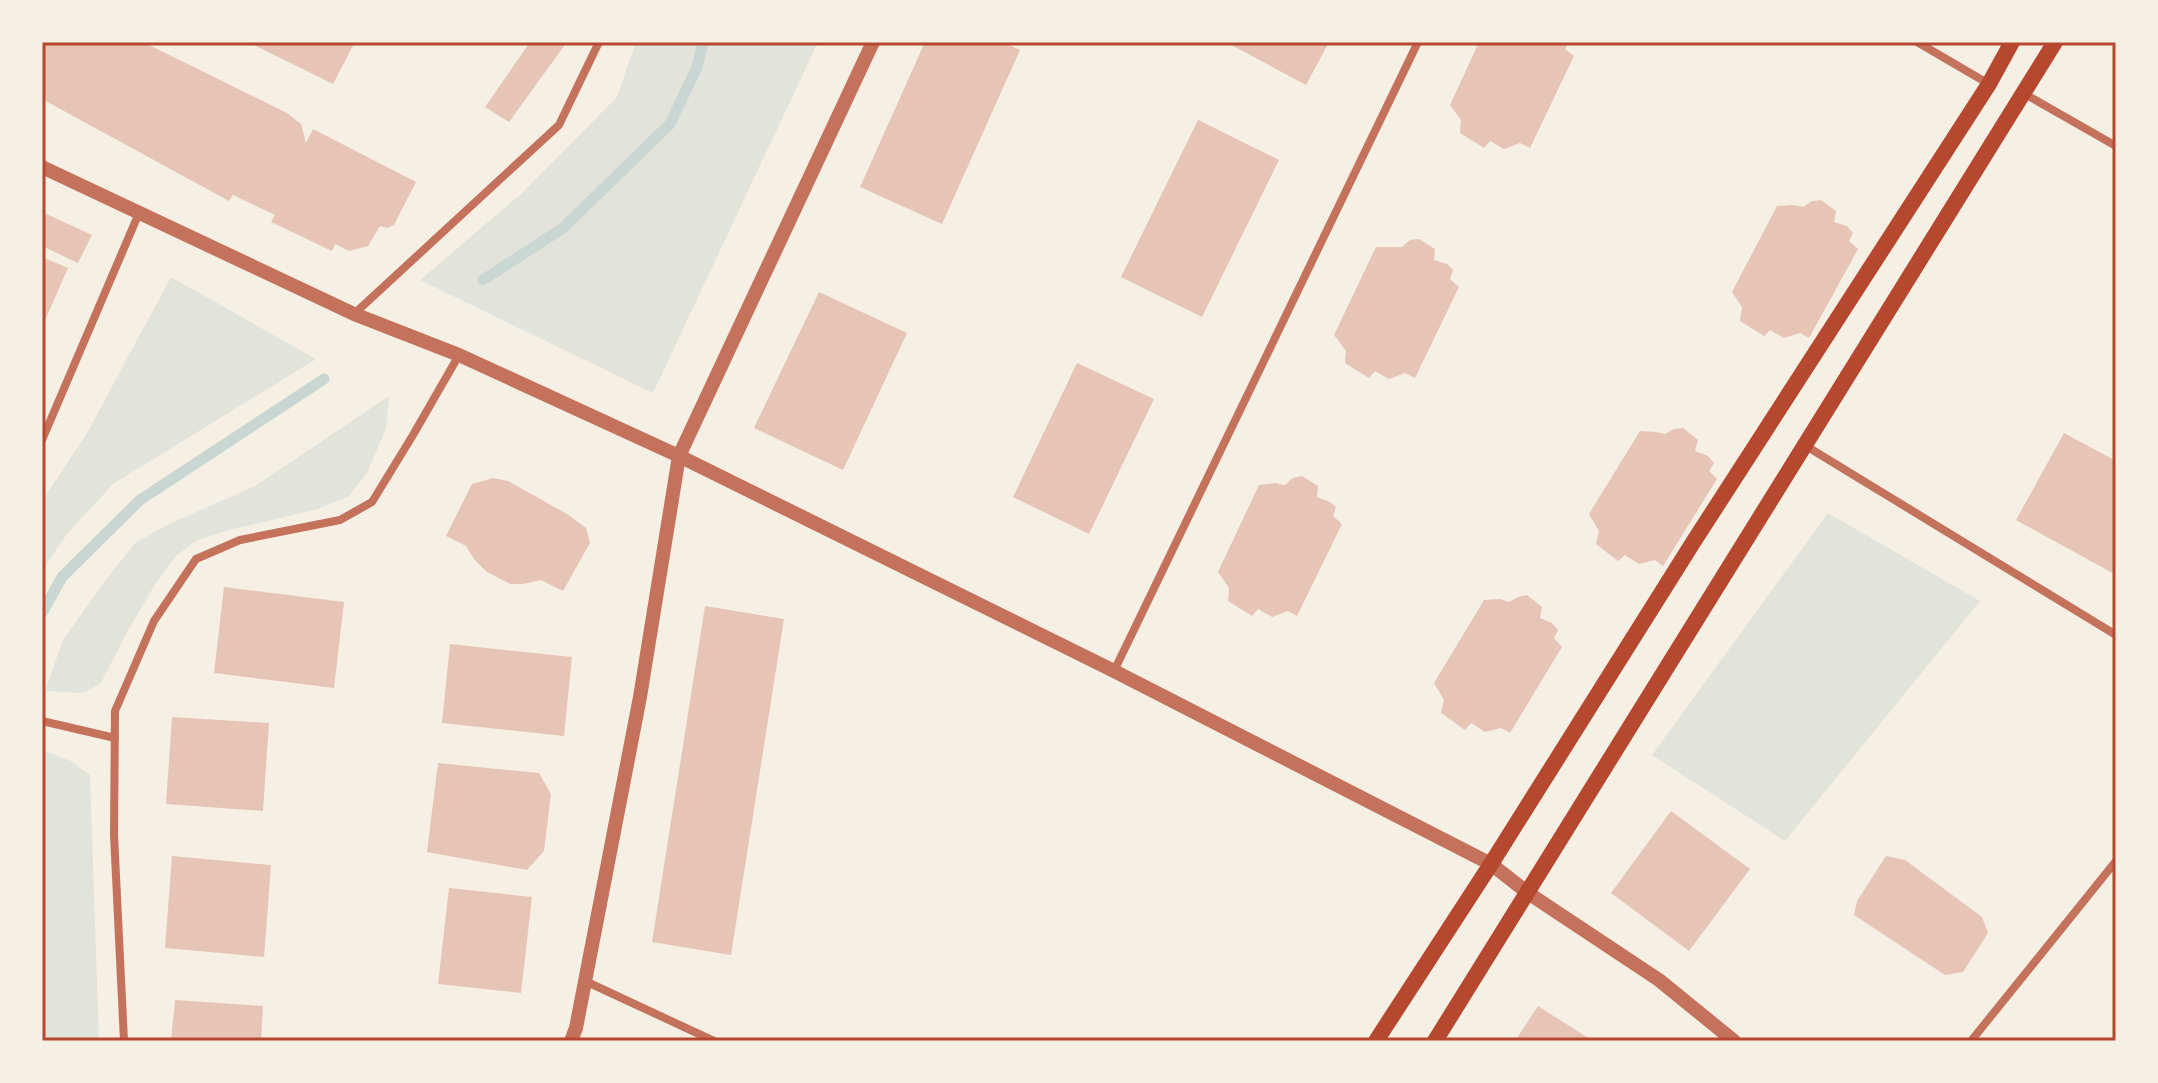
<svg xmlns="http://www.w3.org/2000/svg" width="2158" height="1083" font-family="Roboto,sans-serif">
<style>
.green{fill:#e2e4dc}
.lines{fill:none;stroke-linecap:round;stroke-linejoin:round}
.stream{stroke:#c9d6d2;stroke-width:11}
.building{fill:#e6c5b7}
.minor{stroke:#c5725c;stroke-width:8}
.tertiary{stroke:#c5725c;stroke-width:14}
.secondary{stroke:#b5482f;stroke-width:16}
.neatline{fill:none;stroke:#b5482f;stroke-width:3}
</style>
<rect width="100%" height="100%" fill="#f6efe4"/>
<g class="green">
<path d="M 636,42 L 818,42 L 653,393 L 420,280 L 523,192 L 617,97 Z"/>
<path d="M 171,277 L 316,359 L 113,484 L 67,534 L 42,570 L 42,501 L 87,433 Z"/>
<path d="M 389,396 L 386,428 L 367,473 L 349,496 L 318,509 L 225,531 L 196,541 L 177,555 L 154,586 L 126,634 L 101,683 L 83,693 L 45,691 L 63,640 L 101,586 L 135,543 L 169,524 L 255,486 Z"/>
<path d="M 1828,513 L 1980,601 L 1785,841 L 1652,755 Z"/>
<path d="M 42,750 L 71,761 L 90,775 L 99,1041 L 43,1041 Z"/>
</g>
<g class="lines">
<g class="stream">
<path d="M 483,280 L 563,228 L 670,124 L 697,67 L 703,42"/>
<path d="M 42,613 L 62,577 L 140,500 L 324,379"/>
</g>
</g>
<g class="building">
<path d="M 42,42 L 143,42 L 287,113 L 301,124 L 306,143 L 313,129 L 416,182 L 394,225 L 387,228 L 380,226 L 368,246 L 349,251 L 335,244 L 332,251 L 271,222 L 275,215 L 233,195 L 229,201 L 42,99 Z"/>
<path d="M 248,42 L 355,42 L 333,84 Z"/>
<path d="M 530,42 L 567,42 L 509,122 L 485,107 Z"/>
<path d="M 925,42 L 1003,42 L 1020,50 L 942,224 L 860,187 Z"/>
<path d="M 1226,42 L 1329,42 L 1306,85 Z"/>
<path d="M 1479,42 L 1568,42 L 1565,49 L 1574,56 L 1530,148 L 1520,143 L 1504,149 L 1490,141 L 1484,148 L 1460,133 L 1461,120 L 1450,105 Z"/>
<path d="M 1198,120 L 1279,160 L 1202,317 L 1121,277 Z"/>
<path d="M 1821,200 L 1836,211 L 1834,222 L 1847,226 L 1853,233 L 1849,241 L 1858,249 L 1809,338 L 1800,333 L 1784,338 L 1770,330 L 1764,336 L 1740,321 L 1742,307 L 1732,292 L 1777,206 L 1793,205 L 1803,207 L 1812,201 Z"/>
<path d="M 42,212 L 92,235 L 78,263 L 42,246 Z"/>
<path d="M 1419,239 L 1435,249 L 1434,260 L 1447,264 L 1453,270 L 1450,279 L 1459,287 L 1415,378 L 1405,373 L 1389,379 L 1375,371 L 1369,378 L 1345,363 L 1346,351 L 1334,335 L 1376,247 L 1402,247 L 1410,240 Z"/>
<path d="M 42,257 L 68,268 L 42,327 Z"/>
<path d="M 819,292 L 907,333 L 843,470 L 754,428 Z"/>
<path d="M 1077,363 L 1154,399 L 1089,534 L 1013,497 Z"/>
<path d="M 1683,428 L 1698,440 L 1695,451 L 1708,456 L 1714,463 L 1709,471 L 1717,479 L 1663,566 L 1655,560 L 1639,564 L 1625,555 L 1618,561 L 1596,544 L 1599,531 L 1589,514 L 1640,431 L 1656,432 L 1665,434 L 1674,429 Z"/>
<path d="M 2064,433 L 2116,461 L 2116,575 L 2016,520 Z"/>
<path d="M 1302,476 L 1318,486 L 1317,497 L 1330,502 L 1336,507 L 1333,516 L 1342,524 L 1297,616 L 1288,611 L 1272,617 L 1258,609 L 1252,616 L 1228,601 L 1229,588 L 1218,572 L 1259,485 L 1275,483 L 1285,485 L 1293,478 Z"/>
<path d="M 493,478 L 508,481 L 567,514 L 586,528 L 590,543 L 563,591 L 541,580 L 523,584 L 510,584 L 487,572 L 474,559 L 466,546 L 446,536 L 472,484 Z"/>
<path d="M 224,587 L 344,602 L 334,688 L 214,673 Z"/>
<path d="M 1527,595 L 1542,607 L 1540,618 L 1552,623 L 1558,630 L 1554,638 L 1562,647 L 1510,733 L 1501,728 L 1485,732 L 1471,723 L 1465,730 L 1441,713 L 1444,700 L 1434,683 L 1484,600 L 1500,599 L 1509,602 L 1518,597 Z"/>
<path d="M 705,606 L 784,619 L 731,955 L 652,942 Z"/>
<path d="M 450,644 L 572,657 L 564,736 L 442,723 Z"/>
<path d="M 172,717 L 269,723 L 263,811 L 166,804 Z"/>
<path d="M 438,763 L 539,773 L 551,794 L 544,851 L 527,870 L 427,852 Z"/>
<path d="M 1671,811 L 1750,869 L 1689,951 L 1611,893 Z"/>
<path d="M 172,856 L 271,865 L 264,957 L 165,948 Z"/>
<path d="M 1886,856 L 1905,860 L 1982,917 L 1988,933 L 1963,972 L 1945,975 L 1854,915 L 1857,901 Z"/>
<path d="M 449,888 L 532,897 L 521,993 L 438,984 Z"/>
<path d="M 175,1000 L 263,1006 L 261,1041 L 171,1041 Z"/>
<path d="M 1538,1006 L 1593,1041 L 1515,1041 Z"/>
</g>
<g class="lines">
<g class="minor">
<path d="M 1917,42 L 1989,84"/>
<path d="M 2023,93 L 2116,146"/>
<path d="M 354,314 L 559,125 L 599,42"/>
<path d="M 42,440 L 139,213"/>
<path d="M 1806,446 L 2116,635"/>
<path d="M 1114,671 L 1418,42"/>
<path d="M 42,721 L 115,738"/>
<path d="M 585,981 L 714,1041"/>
<path d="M 124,1041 L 114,835 L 115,711 L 154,621 L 196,559 L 240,540 L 340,520 L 372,502 L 413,435 L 459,355"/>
<path d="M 1971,1041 L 2116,861"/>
</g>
<g class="tertiary">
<path d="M 42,167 L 354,314 L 459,355 L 679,456 L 1114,671 L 1491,864 L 1528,893 L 1659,980 L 1734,1041"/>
<path d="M 571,1041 L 576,1028 L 640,697 L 679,456 L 873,42"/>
</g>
<g class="secondary">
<path d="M 1376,1041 L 1491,864 L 1694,541 L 1989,84 L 2012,42"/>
<path d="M 1435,1041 L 2055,42"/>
</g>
</g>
<rect width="2158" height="1083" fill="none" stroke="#f6efe4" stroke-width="88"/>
<rect x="44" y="44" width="2070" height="995" class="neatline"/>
</svg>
